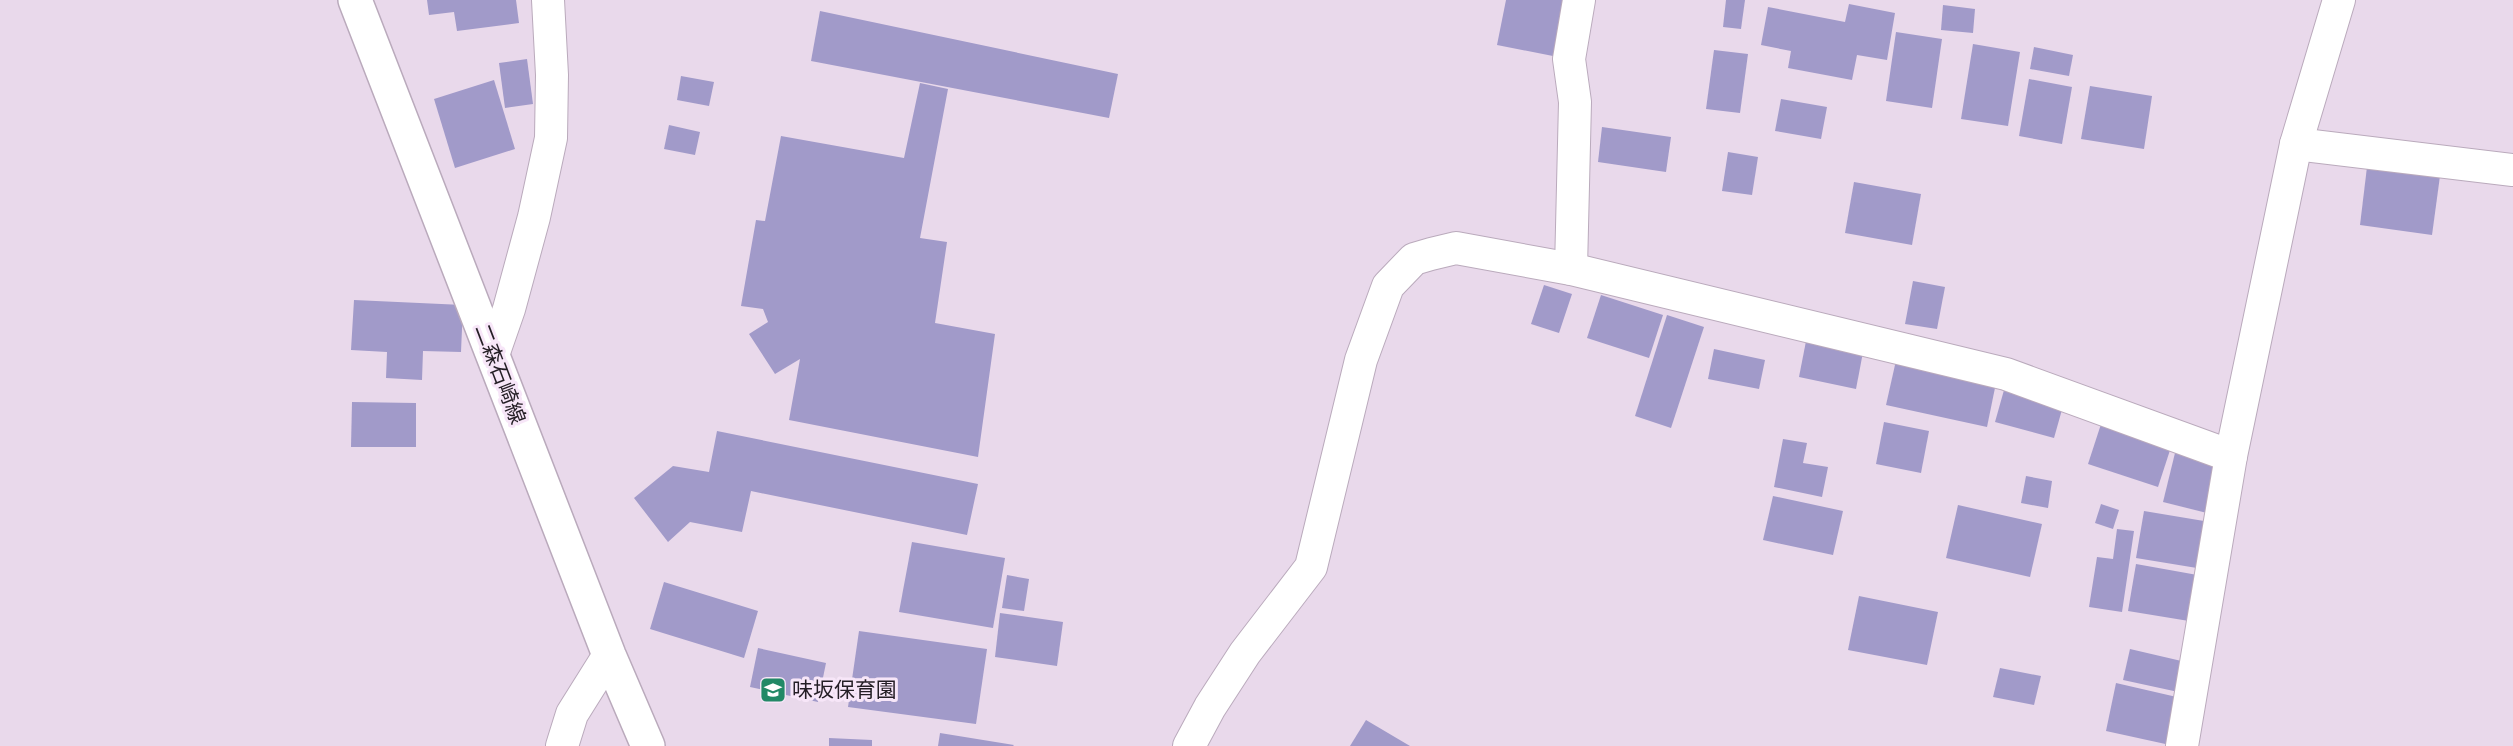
<svg xmlns="http://www.w3.org/2000/svg" width="2513" height="746" font-family="'Noto Serif','Noto Sans JP',serif">
<style>
.building{fill:#a19ac9}
.lines{fill:none;stroke-linecap:round;stroke-linejoin:round}
.street-casing{stroke:#baaabc;stroke-width:34}
.secondary-casing{stroke:#baaabc;stroke-width:36}
.street{stroke:#fff;stroke-width:32}
.secondary{stroke:#fff;stroke-width:33}
.labels{text-anchor:middle;stroke-width:6;stroke-linejoin:round;paint-order:stroke}
.street-label{font-size:21px;fill:#241e25;stroke:#f7e6f8}
.poi-label{font-size:21px;fill:#241e25;stroke:#f7e6f8;text-anchor:start}
</style>
<rect width="100%" height="100%" fill="#e9d9eb"/>
<g class="building">
<path d="M 427,0 L 516,0 L 519,23 L 457,31 L 454,12 L 429,15 Z"/>
<path d="M 1506,0 L 1570,0 L 1558,57 L 1497,45 Z"/>
<path d="M 1726,0 L 1745,0 L 1741,29 L 1723,27 Z"/>
<path d="M 1849,4 L 1895,13 L 1887,60 L 1857,55 L 1852,80 L 1788,68 L 1791,51 L 1761,45 L 1768,7 L 1845,22 Z"/>
<path d="M 1943,5 L 1975,9 L 1973,33 L 1941,30 Z"/>
<path d="M 820,11 L 1118,74 L 1109,118 L 811,61 Z"/>
<path d="M 1896,32 L 1942,39 L 1932,108 L 1886,101 Z"/>
<path d="M 1973,44 L 2020,52 L 2008,126 L 1961,119 Z"/>
<path d="M 2034,47 L 2073,55 L 2069,76 L 2030,69 Z"/>
<path d="M 1714,50 L 1748,54 L 1740,113 L 1706,109 Z"/>
<path d="M 527,59 L 533,104 L 505,108 L 499,63 Z"/>
<path d="M 681,76 L 714,82 L 709,106 L 677,100 Z"/>
<path d="M 2029,79 L 2072,87 L 2062,144 L 2019,136 Z"/>
<path d="M 494,80 L 515,149 L 455,168 L 434,99 Z"/>
<path d="M 920,83 L 948,89 L 920,238 L 947,242 L 935,323 L 995,334 L 978,457 L 789,420 L 800,359 L 775,374 L 749,334 L 768,322 L 763,309 L 741,306 L 756,220 L 765,221 L 781,136 L 904,158 Z"/>
<path d="M 2090,86 L 2152,96 L 2144,149 L 2081,139 Z"/>
<path d="M 1781,99 L 1827,107 L 1821,139 L 1775,131 Z"/>
<path d="M 669,125 L 700,132 L 695,155 L 664,149 Z"/>
<path d="M 1602,127 L 1671,137 L 1666,172 L 1598,162 Z"/>
<path d="M 1728,152 L 1758,157 L 1752,195 L 1722,191 Z"/>
<path d="M 2367,167 L 2440,176 L 2432,235 L 2360,225 Z"/>
<path d="M 1854,182 L 1921,194 L 1912,245 L 1845,233 Z"/>
<path d="M 1913,281 L 1945,287 L 1937,329 L 1905,324 Z"/>
<path d="M 1544,285 L 1572,294 L 1559,333 L 1531,324 Z"/>
<path d="M 1601,295 L 1663,315 L 1649,358 L 1587,338 Z"/>
<path d="M 354,300 L 463,305 L 461,352 L 423,351 L 422,380 L 386,378 L 387,352 L 351,350 Z"/>
<path d="M 1667,315 L 1704,327 L 1671,428 L 1635,416 Z"/>
<path d="M 1807,336 L 1864,347 L 1856,389 L 1799,377 Z"/>
<path d="M 1714,349 L 1765,360 L 1759,389 L 1708,379 Z"/>
<path d="M 1897,356 L 1997,378 L 1987,427 L 1886,405 Z"/>
<path d="M 2004,390 L 2063,406 L 2054,438 L 1995,422 Z"/>
<path d="M 352,402 L 416,403 L 416,447 L 351,447 Z"/>
<path d="M 2102,421 L 2172,444 L 2158,487 L 2088,464 Z"/>
<path d="M 1884,422 L 1929,431 L 1921,473 L 1876,464 Z"/>
<path d="M 717,431 L 978,484 L 967,535 L 751,491 L 742,532 L 690,522 L 668,542 L 634,498 L 673,466 L 709,472 Z"/>
<path d="M 1783,439 L 1807,443 L 1803,463 L 1828,467 L 1822,497 L 1774,487 Z"/>
<path d="M 2175,453 L 2223,465 L 2211,514 L 2163,502 Z"/>
<path d="M 2026,476 L 2052,481 L 2048,508 L 2021,503 Z"/>
<path d="M 1773,496 L 1843,511 L 1833,555 L 1763,540 Z"/>
<path d="M 2101,504 L 2119,510 L 2113,529 L 2095,523 Z"/>
<path d="M 1958,505 L 2042,524 L 2030,577 L 1946,558 Z"/>
<path d="M 2144,511 L 2210,522 L 2203,569 L 2136,558 Z"/>
<path d="M 2117,529 L 2134,531 L 2122,612 L 2089,607 L 2097,557 L 2113,559 Z"/>
<path d="M 912,542 L 1005,558 L 993,628 L 899,612 Z"/>
<path d="M 2136,564 L 2203,576 L 2195,622 L 2128,611 Z"/>
<path d="M 1007,575 L 1029,579 L 1024,611 L 1002,608 Z"/>
<path d="M 664,582 L 758,611 L 744,658 L 650,629 Z"/>
<path d="M 1859,596 L 1938,612 L 1927,665 L 1848,650 Z"/>
<path d="M 1000,613 L 1063,622 L 1057,666 L 995,657 Z"/>
<path d="M 859,631 L 987,649 L 976,724 L 848,707 Z"/>
<path d="M 758,648 L 826,663 L 818,702 L 750,687 Z"/>
<path d="M 2130,649 L 2190,663 L 2183,693 L 2123,680 Z"/>
<path d="M 2000,668 L 2041,676 L 2034,705 L 1993,697 Z"/>
<path d="M 2116,683 L 2181,698 L 2170,745 L 2106,731 Z"/>
<path d="M 1366,720 L 1410,746 L 1350,746 Z"/>
<path d="M 940,733 L 1014,745 L 1013,746 L 938,746 Z"/>
<path d="M 829,738 L 872,740 L 872,746 L 829,746 Z"/>
</g>
<g class="lines">
<defs>
<g id="street">
<path d="M 2296,144 L 2513,170"/>
<path d="M 1571,269 L 1575,102 L 1569,59 L 1579,0"/>
<path d="M 493,355 L 509,309 L 534,217 L 551,138 L 552,75 L 548,0"/>
<path d="M 562,746 L 572,714 L 609,655"/>
<path d="M 1189,746 L 1210,707 L 1245,653 L 1311,567 L 1361,360 L 1388,286 L 1414,259 L 1431,254 L 1456,248 L 1571,269 L 2006,374 L 2231,456"/>
<path d="M 2182,746 L 2231,456 L 2296,144 L 2339,0"/>
</g>
<path id="secondary" d="M 355,0 L 609,655 L 648,746"/>
</defs>
<use href="#street" class="street-casing"/>
<use href="#secondary" class="secondary-casing"/>
<use href="#street" class="street"/>
<use href="#secondary" class="secondary"/>
</g>
<defs>
<symbol id="school-square" viewBox="-11 -11 22 22"><rect x="-9" y="-9" width="18" height="18" rx="4" fill="#228966" stroke="#f7e6f8"/><path d="M0-5L7-2L0 1L-7-2ZM-4 1L0 2.5L4 1V4Q0 6-4 4Z" fill="#fff"/></symbol>
</defs>
<g fill-rule="evenodd">
<use href="#school-square" x="758" y="675" width="30" height="30"/>
</g>
<g class="labels">
<g class="street-label">
<text transform="translate(500 374) rotate(69)" y="7">二森石崎線</text>
</g>
<g class="poi-label">
<text x="792" y="697">味坂保育園</text>
</g>
</g>
</svg>
